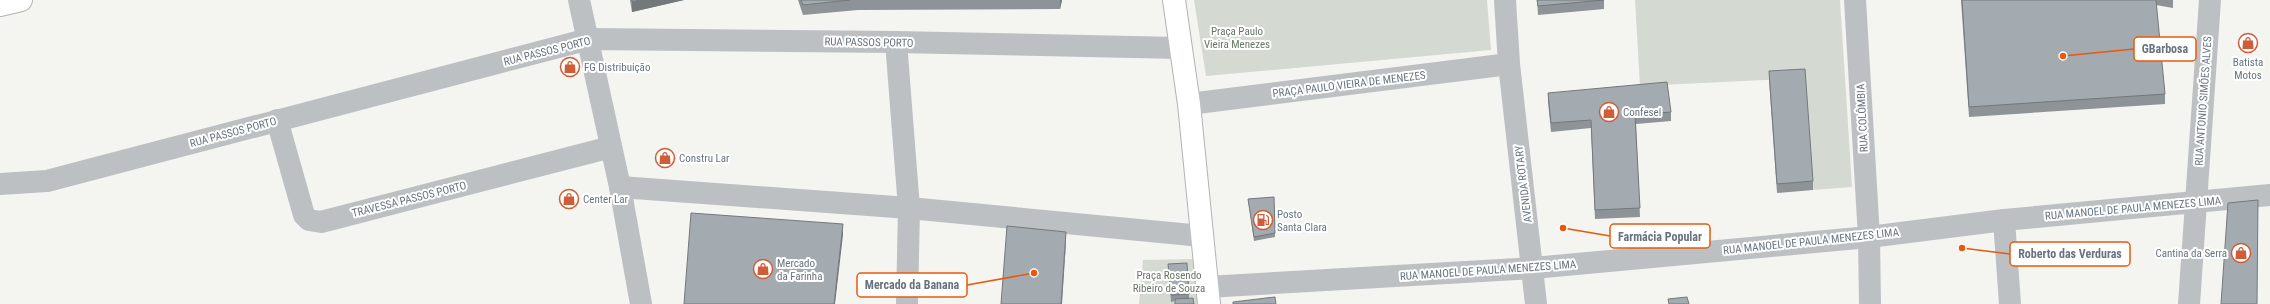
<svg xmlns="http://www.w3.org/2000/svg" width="2270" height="304" font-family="'Roboto Condensed',sans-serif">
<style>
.green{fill:#d4d9d1}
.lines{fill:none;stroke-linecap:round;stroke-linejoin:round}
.major-casing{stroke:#b0b4b7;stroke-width:24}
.minor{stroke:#bcc0c3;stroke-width:22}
.major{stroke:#fff;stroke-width:22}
.wall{fill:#8d9397}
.shaded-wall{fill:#73787b}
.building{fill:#a4abb0;stroke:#73787b}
.labels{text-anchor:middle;stroke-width:4;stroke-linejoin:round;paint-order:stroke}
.park-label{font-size:11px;fill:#687765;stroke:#fff}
.street-label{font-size:11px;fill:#67747f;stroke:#fff}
.poi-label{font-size:11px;fill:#67747f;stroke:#fff;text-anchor:start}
.leader{fill:none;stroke:#e8590c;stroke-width:1.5}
.callout-dot{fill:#e8590c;stroke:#fff;stroke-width:1.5}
.callout{fill:#fff;stroke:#e8590c;stroke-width:1.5}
.callout-label{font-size:12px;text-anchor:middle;font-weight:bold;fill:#67747f}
</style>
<rect width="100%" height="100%" fill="#f4f4f1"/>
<g class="green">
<path d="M 1194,0 L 1487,0 L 1491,50 L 1206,76 Z"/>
<path d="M 1635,0 L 1840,0 L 1852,187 L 1813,190 L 1805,78 L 1640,86 Z"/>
<path d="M 1194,259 L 1199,304 L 1139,304 L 1143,260 Z"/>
</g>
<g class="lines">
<defs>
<g id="major">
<path d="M 1174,0 L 1189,104 L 1209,304"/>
<path d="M 0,5 L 21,0"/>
</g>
</defs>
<use href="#major" class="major-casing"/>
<g class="minor">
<path d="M 579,0 L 620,187 L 641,304"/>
<path d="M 1505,0 L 1509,64 L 1536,304"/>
<path d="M 1855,0 L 1869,237 L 1870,304"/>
<path d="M 896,42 L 909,208 L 907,304"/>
<path d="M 1189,104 L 1509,64"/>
<path d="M 277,120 L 304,215 L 309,220 L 321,222 L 611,147"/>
<path d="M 0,184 L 47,181 L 589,39 L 896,42 L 1180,48"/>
<path d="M 620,187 L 909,208 L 1202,236"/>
<path d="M 2004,220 L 2010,304"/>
<path d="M 1207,287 L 1533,268 L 1869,237 L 2004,220 L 2270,195"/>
<path d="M 2189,304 L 2210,0"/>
</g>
<use href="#major" class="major"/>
</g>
<g class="wall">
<path d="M 630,0 L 684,0 L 632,12 Z"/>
<path d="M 798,0 L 1062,0 L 1060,9 L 858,10 L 803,15 Z"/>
<path d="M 1537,0 L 1604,0 L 1604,9 L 1538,15 Z"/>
<path d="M 1961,0 L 2173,0 L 2173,8 L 2156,5 L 2165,94 L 2165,104 L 1969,117 Z"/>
<path d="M 1769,71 L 1813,181 L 1813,190 L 1777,193 L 1769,80 Z"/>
<path d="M 1548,93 L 1671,112 L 1671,121 L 1636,124 L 1640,217 L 1595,219 L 1591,128 L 1551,132 L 1548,102 Z"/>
<path d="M 1274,197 L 1275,237 L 1254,241 L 1248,199 Z"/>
<path d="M 1168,264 L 1189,294 L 1189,298 L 1194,304 L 1175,304 L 1175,301 L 1171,302 Z"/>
</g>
<g class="shaded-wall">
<path d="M 640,0 L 684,0 L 632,12 L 632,2 Z"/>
<path d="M 1060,0 L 1062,0 L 1060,9 Z"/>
<path d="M 843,224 L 843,235 L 835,304 L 834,304 Z"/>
<path d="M 1066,232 L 1066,242 L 1062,304 L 1061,304 Z"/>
</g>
<g class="building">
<path d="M 632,0 L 640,0 L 632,2 Z"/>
<path d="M 801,0 L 850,0 L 803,5 Z"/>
<path d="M 1537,0 L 1604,0 L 1538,6 Z"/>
<path d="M 1962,0 L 2156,0 L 2165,94 L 1969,107 Z"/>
<path d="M 1805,69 L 1813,181 L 1777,184 L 1769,71 Z"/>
<path d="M 1667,82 L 1671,112 L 1635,115 L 1640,208 L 1595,210 L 1591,120 L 1551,123 L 1548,93 Z"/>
<path d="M 1274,197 L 1275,233 L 1254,237 L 1248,199 Z"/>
<path d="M 2258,200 L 2257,304 L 2221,304 L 2228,203 Z"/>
<path d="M 691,213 L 843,224 L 834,304 L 684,304 Z"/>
<path d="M 1007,226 L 1066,232 L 1061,304 L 1001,304 Z"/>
<path d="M 1187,263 L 1189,294 L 1171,295 L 1168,264 Z"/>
<path d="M 1275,297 L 1276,304 L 1233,304 L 1233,302 Z"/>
<path d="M 1687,297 L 1689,304 L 1669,304 L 1668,299 Z"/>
<path d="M 1193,298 L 1194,304 L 1175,304 L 1175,299 Z"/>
</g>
<defs>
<symbol id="shop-ring" viewBox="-11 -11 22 22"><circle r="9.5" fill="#fff" stroke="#ce5d38" stroke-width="1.5"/><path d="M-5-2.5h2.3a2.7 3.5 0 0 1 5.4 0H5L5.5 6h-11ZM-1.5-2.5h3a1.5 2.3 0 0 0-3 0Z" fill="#ce5d38"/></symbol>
<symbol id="fuel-ring" viewBox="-11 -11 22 22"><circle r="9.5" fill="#fff" stroke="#ce5d38" stroke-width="1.5"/><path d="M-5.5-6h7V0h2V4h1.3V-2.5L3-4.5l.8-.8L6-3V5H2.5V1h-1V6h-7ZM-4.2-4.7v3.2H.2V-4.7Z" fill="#ce5d38"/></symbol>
</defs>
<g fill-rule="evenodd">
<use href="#shop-ring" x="2237" y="32" width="22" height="22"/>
<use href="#shop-ring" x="559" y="56" width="22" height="22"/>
<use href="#shop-ring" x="1598" y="101" width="22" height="22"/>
<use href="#shop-ring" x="654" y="147" width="22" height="22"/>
<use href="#shop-ring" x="558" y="188" width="22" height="22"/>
<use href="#fuel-ring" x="1252" y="209" width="22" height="22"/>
<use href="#shop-ring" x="2230" y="242" width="22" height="22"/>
<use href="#shop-ring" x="752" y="258" width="22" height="22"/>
</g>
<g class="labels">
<g class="park-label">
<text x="1237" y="35">Praça Paulo<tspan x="1237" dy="13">Vieira Menezes</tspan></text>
<text x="1169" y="279">Praça Rosendo<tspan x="1169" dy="13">Ribeiro de Souza</tspan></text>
</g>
<g class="street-label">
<text transform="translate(869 42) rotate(1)" y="4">RUA PASSOS PORTO</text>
<text transform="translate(547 51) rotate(-14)" y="4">RUA PASSOS PORTO</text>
<text transform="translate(1349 84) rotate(-7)" y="4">PRAÇA PAULO VIEIRA DE MENEZES</text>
<text transform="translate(2203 101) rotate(-86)" y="4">RUA ANTONIO SIMÕES ALVES</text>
<text transform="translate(1862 118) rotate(-93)" y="4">RUA COLÔMBIA</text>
<text transform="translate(233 132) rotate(-15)" y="4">RUA PASSOS PORTO</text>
<text transform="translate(1523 184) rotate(-97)" y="4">AVENIDA ROTARY</text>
<text transform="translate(409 199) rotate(-14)" y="4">TRAVESSA PASSOS PORTO</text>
<text transform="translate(2133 208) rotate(-5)" y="4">RUA MANOEL DE PAULA MENEZES LIMA</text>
<text transform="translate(1811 241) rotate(-6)" y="4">RUA MANOEL DE PAULA MENEZES LIMA</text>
<text transform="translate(1488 270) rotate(-4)" y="4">RUA MANOEL DE PAULA MENEZES LIMA</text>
</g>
<g class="poi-label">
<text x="2248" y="66" text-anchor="middle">Batista<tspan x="2248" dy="13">Motos</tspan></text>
<text x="584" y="71">FG Distribuição</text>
<text x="1623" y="116">Confesel</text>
<text x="679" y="162">Constru Lar</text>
<text x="583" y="203">Center Lar</text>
<text x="1277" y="218">Posto<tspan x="1277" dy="13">Santa Clara</tspan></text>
<text x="2227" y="257" text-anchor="end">Cantina da Serra</text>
<text x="777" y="267">Mercado<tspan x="777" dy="13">da Farinha</tspan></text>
</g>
</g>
<path class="leader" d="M2063 56L2134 49M1563 228L1610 236M1962 248L2010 254M1034 273L967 285"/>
<g class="callout-dot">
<circle cx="2063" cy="56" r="4"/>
<circle cx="1563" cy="228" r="4"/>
<circle cx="1962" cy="248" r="4"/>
<circle cx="1034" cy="273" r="4"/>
</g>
<g class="callout">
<rect x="2134" y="37" width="62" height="24" rx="4"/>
<rect x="1610" y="224" width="100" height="24" rx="4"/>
<rect x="2010" y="242" width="120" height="24" rx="4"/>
<rect x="857" y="273" width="110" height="24" rx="4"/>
</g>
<g class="callout-label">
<text x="2165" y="53">GBarbosa</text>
<text x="1660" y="241">Farmácia Popular</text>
<text x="2070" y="258">Roberto das Verduras</text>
<text x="912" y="289">Mercado da Banana</text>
</g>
</svg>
